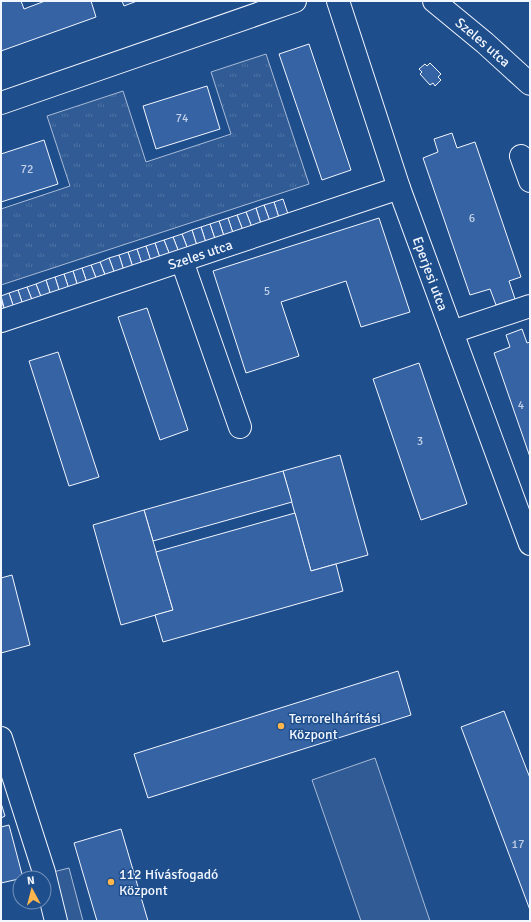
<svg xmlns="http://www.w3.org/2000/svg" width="531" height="922" font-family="Signika,sans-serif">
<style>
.grass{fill:url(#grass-tufts);stroke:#a8bbd7}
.pitch{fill:#305b95;stroke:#a8bbd7}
.building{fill:#3563a3;stroke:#f2f6ff}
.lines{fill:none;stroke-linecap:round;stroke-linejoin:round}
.minor-casing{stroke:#f2f6ff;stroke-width:24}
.minor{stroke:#1f4e8c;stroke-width:22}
.poi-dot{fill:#ffb74d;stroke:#1f4e8c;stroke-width:1.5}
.labels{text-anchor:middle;stroke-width:3;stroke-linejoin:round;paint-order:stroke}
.number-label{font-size:12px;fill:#c3d1e8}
.street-label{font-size:14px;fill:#f2f6ff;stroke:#1f4e8c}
.poi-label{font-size:14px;fill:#f2f6ff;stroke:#1f4e8c;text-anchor:start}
</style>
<defs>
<pattern id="grass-tufts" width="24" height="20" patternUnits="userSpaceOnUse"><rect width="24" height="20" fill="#305b95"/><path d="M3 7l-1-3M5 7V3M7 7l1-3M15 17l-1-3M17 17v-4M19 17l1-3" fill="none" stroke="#4e73a5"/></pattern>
</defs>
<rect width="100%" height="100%" fill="#1f4e8c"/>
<path class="grass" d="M 266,54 L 309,184 L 1,285 L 1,209 L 70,186 L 47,116 L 123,91 L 146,162 L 231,134 L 211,72 Z"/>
<g class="pitch">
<path d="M 375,758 L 430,921 L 361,921 L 312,780 Z"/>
<path d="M 69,868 L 83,921 L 65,921 L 53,872 Z"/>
</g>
<g class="building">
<path d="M 1,1 L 21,1 L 24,9 L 45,1 L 91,1 L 96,17 L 1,51 Z"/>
<path d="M 122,1 L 137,1 L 124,6 Z"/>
<path d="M 309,44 L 351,170 L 322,180 L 279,54 Z"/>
<path d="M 430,63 L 441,74 L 438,77 L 441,80 L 435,86 L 433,83 L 430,85 L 420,74 L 422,72 L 419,69 L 425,64 L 427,66 Z"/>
<path d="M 207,86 L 220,129 L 156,149 L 143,106 Z"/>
<path d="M 452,133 L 457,148 L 475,142 L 521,277 L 509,281 L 515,299 L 496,305 L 490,289 L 470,295 L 423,158 L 438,152 L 434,139 Z"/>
<path d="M 44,140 L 58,184 L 1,202 L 1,154 Z"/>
<path d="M 283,199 L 289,217 L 280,221 L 274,202 Z"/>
<path d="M 274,202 L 280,221 L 271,224 L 264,205 Z"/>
<path d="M 264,205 L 271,224 L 262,227 L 256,208 Z"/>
<path d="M 256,208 L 262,227 L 253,230 L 246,212 Z"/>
<path d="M 246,212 L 253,230 L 244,233 L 237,215 Z"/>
<path d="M 237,215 L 244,233 L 234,236 L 228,218 Z"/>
<path d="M 228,218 L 234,236 L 225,239 L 219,221 Z"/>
<path d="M 379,218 L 410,312 L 361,327 L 346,281 L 281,302 L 299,356 L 246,373 L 213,271 Z"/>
<path d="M 219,221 L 225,239 L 216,242 L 210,224 Z"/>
<path d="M 210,224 L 216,242 L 207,246 L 201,227 Z"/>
<path d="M 201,227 L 207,246 L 198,249 L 192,230 Z"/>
<path d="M 192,230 L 198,249 L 189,252 L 182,234 Z"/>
<path d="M 182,234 L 189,252 L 180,255 L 173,237 Z"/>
<path d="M 173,237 L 180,255 L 171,258 L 164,240 Z"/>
<path d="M 164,240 L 171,258 L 161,261 L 155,243 Z"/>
<path d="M 155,243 L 161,261 L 152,264 L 146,246 Z"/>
<path d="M 146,246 L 152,264 L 143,267 L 137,249 Z"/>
<path d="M 137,249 L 143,267 L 134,271 L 128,252 Z"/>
<path d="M 128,252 L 134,271 L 125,274 L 119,255 Z"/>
<path d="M 119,255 L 125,274 L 116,277 L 109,258 Z"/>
<path d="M 109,258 L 116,277 L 107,280 L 100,262 Z"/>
<path d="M 100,262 L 107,280 L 98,283 L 91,265 Z"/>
<path d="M 91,265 L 98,283 L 88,286 L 82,268 Z"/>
<path d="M 82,268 L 88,286 L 79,290 L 73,271 Z"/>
<path d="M 73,271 L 79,290 L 70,292 L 64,274 Z"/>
<path d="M 64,274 L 70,292 L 61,296 L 55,277 Z"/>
<path d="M 55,277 L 61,296 L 52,299 L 46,280 Z"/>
<path d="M 46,280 L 52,299 L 43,302 L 36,284 Z"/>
<path d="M 36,284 L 43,302 L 34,305 L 27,287 Z"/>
<path d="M 27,287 L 34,305 L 24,308 L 18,290 Z"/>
<path d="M 18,290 L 24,308 L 15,311 L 9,293 Z"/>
<path d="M 9,293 L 15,311 L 6,315 L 1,296 Z"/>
<path d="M 1,299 L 6,315 L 1,316 Z"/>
<path d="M 147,308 L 188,430 L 160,440 L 118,317 Z"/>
<path d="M 522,329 L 527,343 L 530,342 L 530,457 L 494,353 L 510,347 L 506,335 Z"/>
<path d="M 58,352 L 99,477 L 69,486 L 29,361 Z"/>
<path d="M 419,363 L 467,504 L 421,520 L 373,379 Z"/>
<path d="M 340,455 L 368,555 L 311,571 L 283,471 Z"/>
<path d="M 283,471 L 292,502 L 153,541 L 144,510 Z"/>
<path d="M 144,510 L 173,610 L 121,625 L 93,525 Z"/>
<path d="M 295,513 L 311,571 L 336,564 L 343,591 L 163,642 L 155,615 L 173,610 L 156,552 Z"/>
<path d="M 12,575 L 30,645 L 1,653 L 1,578 Z"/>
<path d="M 398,671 L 411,715 L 148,798 L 134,754 Z"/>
<path d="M 504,711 L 530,778 L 530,910 L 461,727 Z"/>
<path d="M 1,803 L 5,816 L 1,818 Z"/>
<path d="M 9,825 L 23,878 L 1,883 L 1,827 Z"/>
<path d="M 121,829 L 148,921 L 97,921 L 74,843 Z"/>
</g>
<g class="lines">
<defs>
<g id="minor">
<path id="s1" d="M 338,1 L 399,188 L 530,544"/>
<path id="s2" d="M 434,1 L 485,43 L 530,84"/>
<path d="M 1,103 L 295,1"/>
<path d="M 521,156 L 530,181"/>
<path d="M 182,261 L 240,427"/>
<path id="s3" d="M 1,321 L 399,188"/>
<path d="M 452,332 L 530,306"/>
<path d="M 1,738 L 44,872 L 56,921"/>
</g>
</defs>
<use href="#minor" class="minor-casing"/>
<use href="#minor" class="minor"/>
</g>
<g class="poi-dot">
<circle cx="281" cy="726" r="4"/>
<circle cx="111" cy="882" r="4"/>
</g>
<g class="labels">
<g class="number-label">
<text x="182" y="122">74</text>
<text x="27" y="173">72</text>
<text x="472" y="222">6</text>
<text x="267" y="295">5</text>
<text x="521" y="409">4</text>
<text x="420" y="445">3</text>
<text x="518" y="848">17</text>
</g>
<g class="street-label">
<text dy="5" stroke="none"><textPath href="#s2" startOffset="64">Szeles utca</textPath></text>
<text dy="5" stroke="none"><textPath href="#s3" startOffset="210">Szeles utca</textPath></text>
<text dy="5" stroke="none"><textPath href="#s1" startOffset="288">Eperjesi utca</textPath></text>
</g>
<g class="poi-label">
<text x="289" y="723">Terrorelhárítási<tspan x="289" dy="16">Központ</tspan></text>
<text x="119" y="879">112 Hívásfogadó<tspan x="119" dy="16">Központ</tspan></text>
</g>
</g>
<rect width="531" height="922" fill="none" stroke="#f2f6ff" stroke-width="4"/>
<g transform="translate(32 890) rotate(353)"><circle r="19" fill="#1f4e8c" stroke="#7391ba"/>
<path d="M0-3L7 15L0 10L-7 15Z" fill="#ffb74d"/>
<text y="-6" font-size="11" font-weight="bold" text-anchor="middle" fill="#f2f6ff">N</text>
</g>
</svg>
